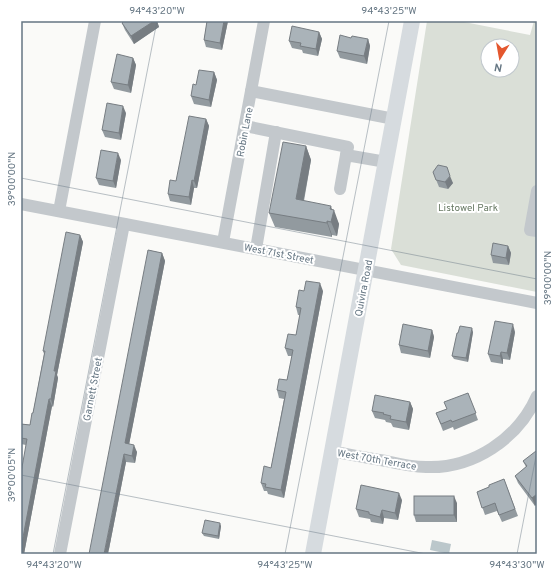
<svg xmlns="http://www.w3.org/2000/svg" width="558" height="575" font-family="Overpass,sans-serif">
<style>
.green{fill:#dadfd7;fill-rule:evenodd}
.water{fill:#bbc7cb}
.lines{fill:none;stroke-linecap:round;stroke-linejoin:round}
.minor{stroke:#c3c8cc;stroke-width:12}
.major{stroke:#d6dbdf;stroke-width:16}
.wall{fill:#929a9f}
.shaded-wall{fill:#777d82}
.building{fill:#aab3b9;stroke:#777d82}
.ticks{fill:none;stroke:#657683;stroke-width:1;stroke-opacity:0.45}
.labels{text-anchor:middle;stroke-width:4;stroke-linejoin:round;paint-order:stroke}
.street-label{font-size:10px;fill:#657683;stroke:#fff}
.park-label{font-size:10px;fill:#687a64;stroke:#fff}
.neatline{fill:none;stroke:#657683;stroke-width:1.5}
.ticks-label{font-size:10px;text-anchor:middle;fill:#657683}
</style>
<rect width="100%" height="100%" fill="#fafaf8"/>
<path class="green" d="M 427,21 L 459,21 L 530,35 L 534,21 L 537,21 L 537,292 L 401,265 L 391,249 ZM 488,46 L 512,46 L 512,70 L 488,70 Z"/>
<path class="water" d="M 432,540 L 451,544 L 449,554 L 430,550 Z"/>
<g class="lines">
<g class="minor">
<path d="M 251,91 L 394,119"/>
<path d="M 245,126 L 348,147 L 346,155"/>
<path d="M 340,189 L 346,155 L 386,162"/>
<path d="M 537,191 L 530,230 L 537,231"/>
<path d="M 21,204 L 537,303"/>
<path d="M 59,211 L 95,21"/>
<path d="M 223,242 L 264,21"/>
<path d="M 256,249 L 276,132"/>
<path d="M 332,451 C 350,455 368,458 386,461 C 399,464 412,467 426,467 C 473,469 518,439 537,396"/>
<path d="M 60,554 L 124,224"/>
</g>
<path class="major" d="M 313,554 L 412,21"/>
</g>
<g class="wall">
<path d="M 124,21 L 157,21 L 159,27 L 134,44 L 125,30 L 122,23 Z"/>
<path d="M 207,21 L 228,21 L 222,50 L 206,47 L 204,40 Z"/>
<path d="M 319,32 L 322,39 L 318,56 L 303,53 L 302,50 L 292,48 L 289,41 Z"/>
<path d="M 351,38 L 368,39 L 370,46 L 367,64 L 340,58 L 337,51 Z"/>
<path d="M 133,58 L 136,65 L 131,93 L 114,89 L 111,82 Z"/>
<path d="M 214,72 L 217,80 L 211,107 L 194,104 L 191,96 L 196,85 Z"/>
<path d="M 126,113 L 121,140 L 105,137 L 102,130 Z"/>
<path d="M 206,119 L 209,126 L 197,188 L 194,188 L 191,205 L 170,201 L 168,194 L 176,181 Z"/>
<path d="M 306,146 L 311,160 L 304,201 L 332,210 L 339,224 L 337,236 L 332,235 L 332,237 L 275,227 L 269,213 Z"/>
<path d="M 121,160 L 116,188 L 99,185 L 96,178 Z"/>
<path d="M 433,172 L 453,183 L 448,189 L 439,187 Z"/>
<path d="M 80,235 L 83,242 L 57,375 L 58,378 L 53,407 L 52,406 L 24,554 L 21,554 L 26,445 L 21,444 L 21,424 L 30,425 L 33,413 L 44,354 L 43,351 Z"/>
<path d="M 508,246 L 511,253 L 509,265 L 493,263 L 491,255 Z"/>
<path d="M 148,250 L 162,253 L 165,261 L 129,444 L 137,452 L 135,463 L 126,462 L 108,554 Z"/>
<path d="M 304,291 L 323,291 L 284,498 L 268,494 L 267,491 L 264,491 L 261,483 L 271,468 L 284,399 L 279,398 L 277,390 L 287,380 L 292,356 L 288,356 L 285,348 L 296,335 L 300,315 L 298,315 L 296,307 Z"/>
<path d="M 432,330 L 434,337 L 430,358 L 401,353 L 399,345 Z"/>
<path d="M 473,332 L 468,362 L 454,359 L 452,356 L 458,333 Z"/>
<path d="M 515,332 L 510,360 L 503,359 L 503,364 L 491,362 L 488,354 Z"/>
<path d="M 468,393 L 478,420 L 454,430 L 453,427 L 443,431 L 436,413 L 447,409 Z"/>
<path d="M 410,402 L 413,409 L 409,430 L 393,427 L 391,423 L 386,422 L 385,420 L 375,418 L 372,411 Z"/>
<path d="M 537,452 L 535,506 L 518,483 L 515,476 L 526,467 L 523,461 Z"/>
<path d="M 504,479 L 518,516 L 502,522 L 497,511 L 485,515 L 477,492 L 489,487 Z"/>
<path d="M 402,500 L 398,520 L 384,518 L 383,524 L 371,522 L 370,519 L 359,517 L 356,509 Z"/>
<path d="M 457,503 L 457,522 L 416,522 L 414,515 Z"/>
<path d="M 221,526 L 219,539 L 204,536 L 202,533 Z"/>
</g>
<g class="shaded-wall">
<path d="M 154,21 L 157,21 L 159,27 L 134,44 L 131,36 Z"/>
<path d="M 224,21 L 228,21 L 222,50 L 220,43 Z"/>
<path d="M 319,32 L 322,39 L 318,56 L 316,49 Z"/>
<path d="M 368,39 L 370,46 L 367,64 L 364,56 Z"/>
<path d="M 133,58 L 136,65 L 131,93 L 128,85 Z"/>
<path d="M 214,72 L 217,80 L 211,107 L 209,100 Z"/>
<path d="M 123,106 L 126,113 L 121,140 L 119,133 Z"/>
<path d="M 206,119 L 209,126 L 197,188 L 194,181 Z"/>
<path d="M 306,146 L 311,160 L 301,214 L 296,199 Z"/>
<path d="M 118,153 L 121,160 L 116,188 L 113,181 Z"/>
<path d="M 450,176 L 453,183 L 448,189 L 445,182 Z"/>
<path d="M 192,180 L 194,188 L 191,205 L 189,197 Z"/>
<path d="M 331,206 L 333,213 L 334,210 L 339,224 L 337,236 L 331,222 L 330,209 Z"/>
<path d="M 327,221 L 332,235 L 332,237 L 327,223 Z"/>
<path d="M 80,235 L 83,242 L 57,375 L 58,378 L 53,407 L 51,399 L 54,371 Z"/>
<path d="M 508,246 L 511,253 L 509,265 L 506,258 Z"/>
<path d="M 162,253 L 165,261 L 128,450 L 125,443 Z"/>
<path d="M 320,283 L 323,291 L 284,498 L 281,490 Z"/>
<path d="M 513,324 L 515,332 L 510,360 L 507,353 Z"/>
<path d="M 472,328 L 473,332 L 468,362 L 466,358 Z"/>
<path d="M 432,330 L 434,337 L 430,358 L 428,351 Z"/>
<path d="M 501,352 L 503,359 L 503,364 L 500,356 Z"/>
<path d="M 49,399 L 52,406 L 24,554 L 21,554 L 21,548 Z"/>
<path d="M 410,402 L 413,409 L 409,430 L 406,422 Z"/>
<path d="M 134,445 L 137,452 L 135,463 L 132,456 Z"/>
<path d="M 124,454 L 126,462 L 108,554 L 104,554 Z"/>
<path d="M 399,493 L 402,500 L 398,520 L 395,513 Z"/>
<path d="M 537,494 L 537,504 L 535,506 L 532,498 Z"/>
<path d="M 454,496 L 457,503 L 457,522 L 454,515 Z"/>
<path d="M 382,510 L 384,518 L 383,524 L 380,517 Z"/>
<path d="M 220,523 L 221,526 L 219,539 L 218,536 Z"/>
</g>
<g class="building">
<path d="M 124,21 L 154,21 L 131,36 L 122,23 Z"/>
<path d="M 207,21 L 224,21 L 220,43 L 204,40 Z"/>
<path d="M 292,26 L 319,32 L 316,49 L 300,46 L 301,43 L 289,41 Z"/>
<path d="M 340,35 L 351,38 L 352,36 L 368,39 L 364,56 L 337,51 Z"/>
<path d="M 117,54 L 133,58 L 128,85 L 111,82 Z"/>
<path d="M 199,70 L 214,72 L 209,100 L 191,96 L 193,84 L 196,85 Z"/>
<path d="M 107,103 L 123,106 L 119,133 L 102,130 Z"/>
<path d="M 189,116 L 206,119 L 194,181 L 192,180 L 189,197 L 168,194 L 170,180 L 176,181 Z"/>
<path d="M 283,142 L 306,146 L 296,199 L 331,206 L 330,209 L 334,210 L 331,222 L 327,221 L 327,223 L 269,213 Z"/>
<path d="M 101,150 L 118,153 L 113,181 L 96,178 Z"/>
<path d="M 438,165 L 447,167 L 450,176 L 445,182 L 436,180 L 433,172 Z"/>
<path d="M 66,232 L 80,235 L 54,371 L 56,371 L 51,399 L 49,399 L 21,548 L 21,473 L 27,439 L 21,438 L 21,424 L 30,425 L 32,413 L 33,413 L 45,351 L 43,351 Z"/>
<path d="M 493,243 L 508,246 L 506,258 L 491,255 Z"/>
<path d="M 148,250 L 162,253 L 125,443 L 134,445 L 132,456 L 124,454 L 104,554 L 89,554 Z"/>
<path d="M 306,281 L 320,283 L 281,490 L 265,487 L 266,484 L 261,483 L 264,466 L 271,468 L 286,392 L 277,390 L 279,379 L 287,380 L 293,350 L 285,348 L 288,334 L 296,335 L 301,308 L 296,307 L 299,290 L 304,291 Z"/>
<path d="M 495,321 L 513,324 L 507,353 L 501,352 L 500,356 L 488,354 Z"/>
<path d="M 403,324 L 432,330 L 428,351 L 399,345 Z"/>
<path d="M 460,326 L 472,328 L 466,358 L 452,356 L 457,333 L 458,333 Z"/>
<path d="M 468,393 L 476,413 L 452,422 L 451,420 L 441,424 L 436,413 L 447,409 L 444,402 Z"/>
<path d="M 375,395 L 410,402 L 406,422 L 390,419 L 391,416 L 383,414 L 384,413 L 372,411 Z"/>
<path d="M 536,451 L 537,452 L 537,494 L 532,498 L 515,476 L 527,466 L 523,461 Z"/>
<path d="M 504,479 L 515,509 L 499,515 L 495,503 L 482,508 L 477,492 L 489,487 L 489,485 Z"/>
<path d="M 361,485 L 399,493 L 395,513 L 382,510 L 380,517 L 369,514 L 369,512 L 356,509 Z"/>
<rect x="414" y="496" width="40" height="19"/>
<path d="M 205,520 L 220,523 L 218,536 L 202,533 Z"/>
</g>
<path class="ticks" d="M 21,178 L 537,279M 21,475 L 426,554M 53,554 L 157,21M 285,554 L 389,21M 517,554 L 537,451"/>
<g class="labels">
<g class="street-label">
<text transform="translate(244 132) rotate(-79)" y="4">Robin Lane</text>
<text transform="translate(279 253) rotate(11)" y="4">West 71st Street</text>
<text transform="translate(363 288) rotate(-79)" y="4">Quivira Road</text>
<text transform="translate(92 389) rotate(-79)" y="4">Garnett Street</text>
<text transform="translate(377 459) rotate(10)" y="4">West 70th Terrace</text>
</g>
<g class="park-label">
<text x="468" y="211">Listowel Park</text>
</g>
</g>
<rect width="558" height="575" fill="none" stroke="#ffffff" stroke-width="44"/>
<g transform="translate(500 58) rotate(191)"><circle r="19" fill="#ffffff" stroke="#c1c8cd"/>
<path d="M0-3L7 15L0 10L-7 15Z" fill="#e4572e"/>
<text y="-6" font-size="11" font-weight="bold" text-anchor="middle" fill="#657683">N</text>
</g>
<rect x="22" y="22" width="514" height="531" class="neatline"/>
<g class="ticks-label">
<text x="157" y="14">94°43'20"W</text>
<text x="389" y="14">94°43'25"W</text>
<text transform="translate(11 179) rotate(-90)" y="4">39°00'00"N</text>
<text transform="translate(547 278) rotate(-90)" y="4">39°00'00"N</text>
<text transform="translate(11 475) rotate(-90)" y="4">39°00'05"N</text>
<text x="54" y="568">94°43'20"W</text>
<text x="285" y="568">94°43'25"W</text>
<text x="517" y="568">94°43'30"W</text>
</g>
</svg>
